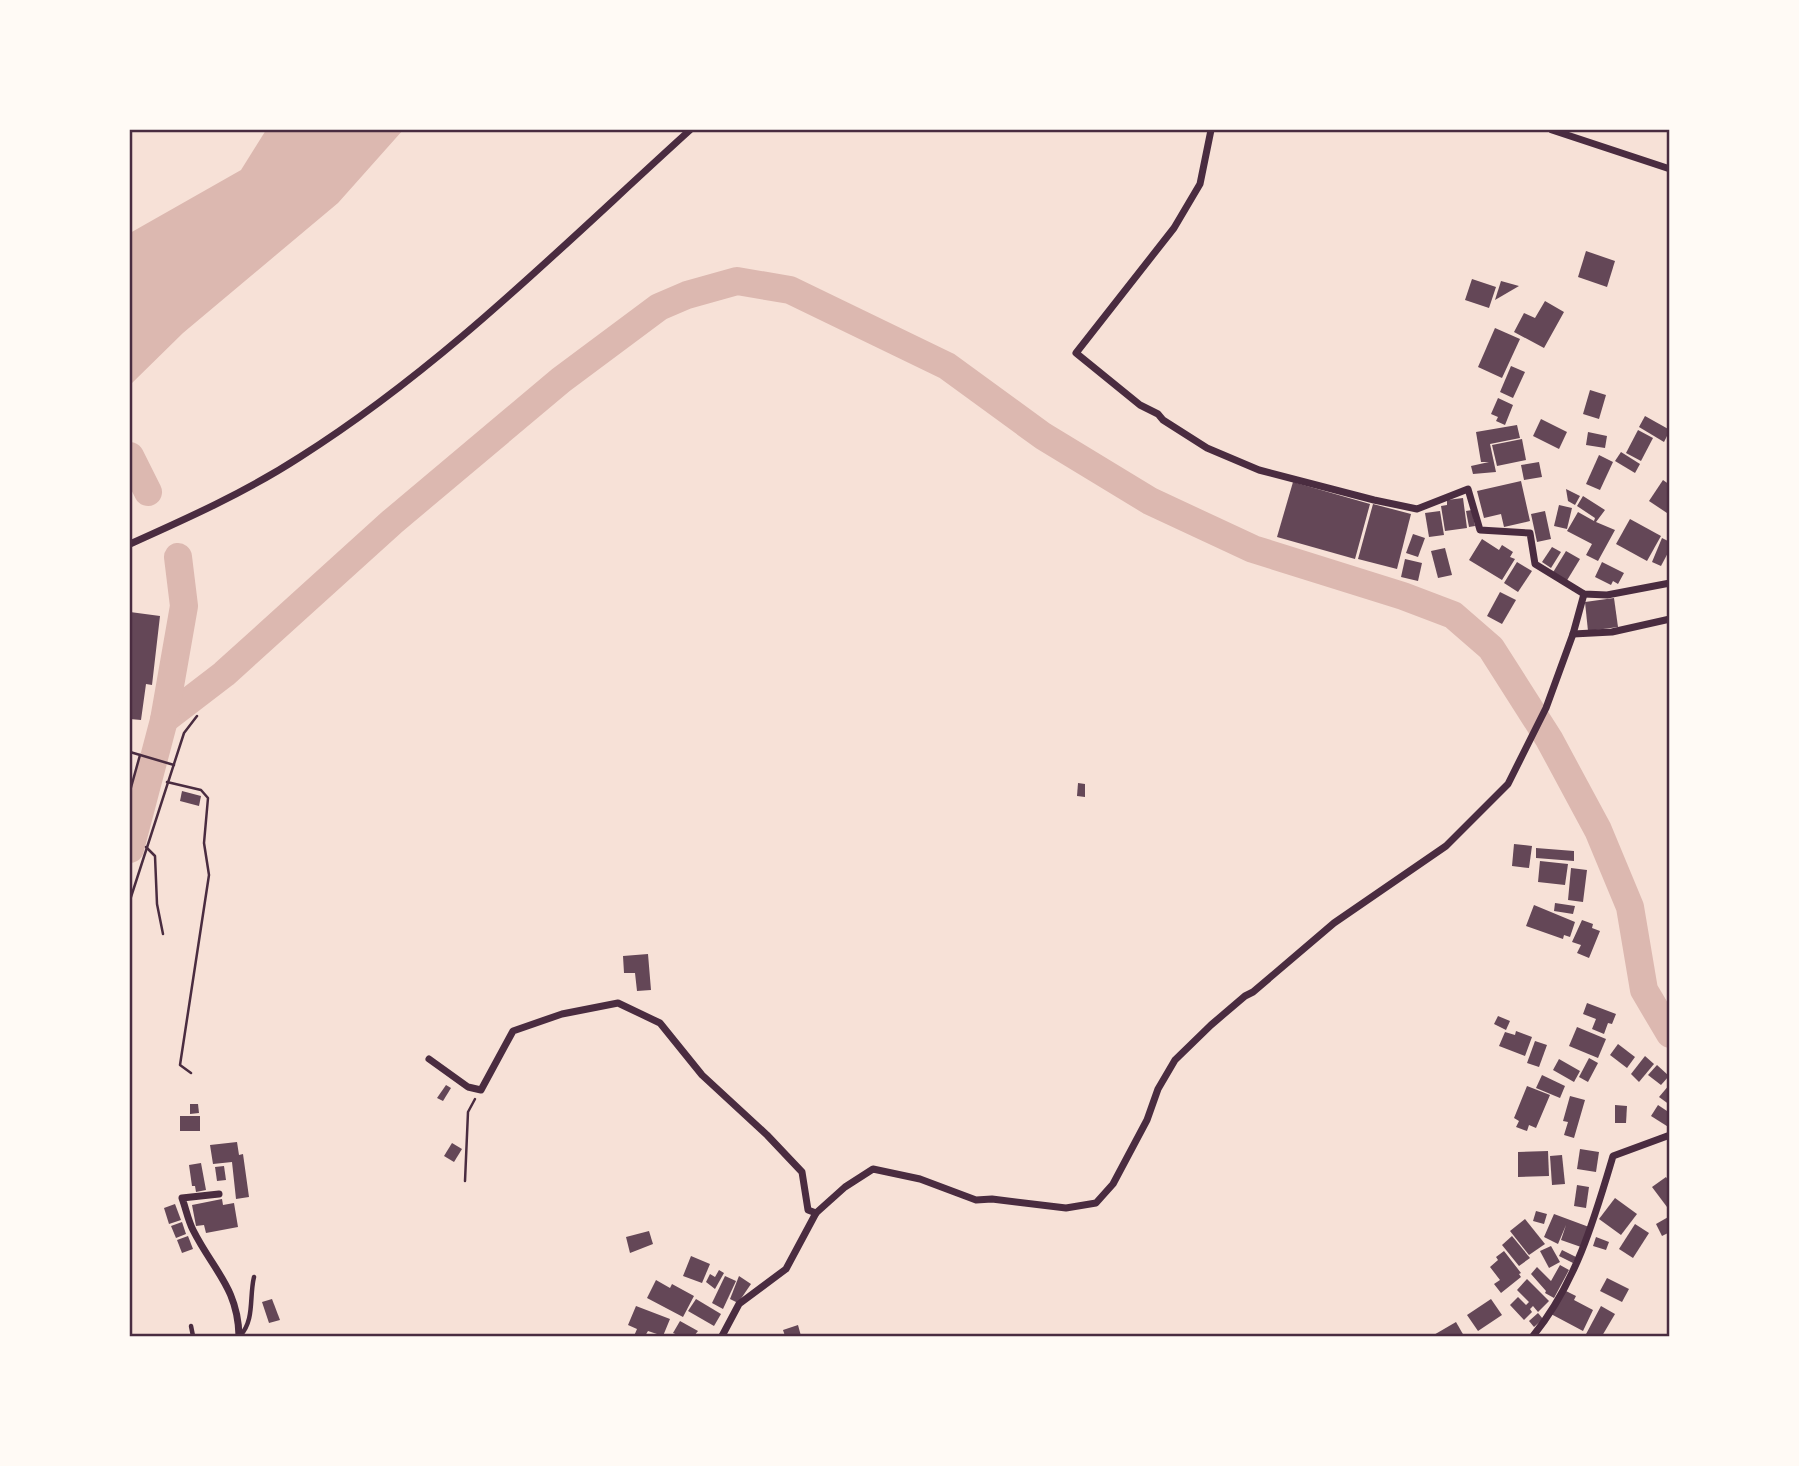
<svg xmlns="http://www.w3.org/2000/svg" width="1799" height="1466" font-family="Inter,sans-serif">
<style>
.water{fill:#dcb8b0}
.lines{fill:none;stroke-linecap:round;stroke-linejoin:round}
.river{stroke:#dcb8b0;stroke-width:28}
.building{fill:#644757}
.path{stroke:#4a2c40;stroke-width:2.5}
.service{stroke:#4a2c40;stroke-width:4.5}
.minor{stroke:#4a2c40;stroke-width:7}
.neatline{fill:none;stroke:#4a2c40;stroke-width:2.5}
</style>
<rect width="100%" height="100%" fill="#f7e1d7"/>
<path class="water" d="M 266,130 L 403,130 L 338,203 L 183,333 L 130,385 L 130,233 L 241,170 Z"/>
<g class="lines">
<g class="river">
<path d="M 130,456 L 148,492"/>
<path d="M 164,720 L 224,674 L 392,522 L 561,380 L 659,307 L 687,295 L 737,281 L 790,290 L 947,366 L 1043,436 L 1150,501 L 1253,549 L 1403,596 L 1453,615 L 1491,648 L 1549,739 L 1598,830 L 1630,907 L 1644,990 L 1670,1034"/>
<path d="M 130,849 L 164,720 L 184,606 L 178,557"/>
</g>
</g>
<g class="building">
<path d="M 1586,251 L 1615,261 L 1607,287 L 1578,277 Z"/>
<path d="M 1472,279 L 1496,287 L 1489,308 L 1465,300 Z"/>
<path d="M 1501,281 L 1519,286 L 1495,300 Z"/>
<path d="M 1545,301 L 1564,312 L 1544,348 L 1514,332 L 1524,313 L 1535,318 Z"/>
<path d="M 1495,328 L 1520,339 L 1502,378 L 1478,367 Z"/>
<path d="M 1511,366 L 1525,372 L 1513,398 L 1500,392 Z"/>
<path d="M 1590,390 L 1606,395 L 1599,419 L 1583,414 Z"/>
<path d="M 1498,398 L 1513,405 L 1505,425 L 1496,421 L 1498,417 L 1491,414 Z"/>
<path d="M 1645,416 L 1670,430 L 1664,442 L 1639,427 Z"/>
<path d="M 1541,419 L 1567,432 L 1559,449 L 1533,436 Z"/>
<path d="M 1517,425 L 1520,438 L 1490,444 L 1496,472 L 1473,474 L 1471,466 L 1489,462 L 1481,462 L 1476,432 Z"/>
<path d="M 1638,430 L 1653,438 L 1641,461 L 1626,453 Z"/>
<path d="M 1588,432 L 1607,436 L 1605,448 L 1586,445 Z"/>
<path d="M 1522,439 L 1526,460 L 1497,466 L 1492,445 Z"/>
<path d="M 1621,452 L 1640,464 L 1635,473 L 1615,461 Z"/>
<path d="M 1599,455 L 1613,462 L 1600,490 L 1586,484 Z"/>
<path d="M 1539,462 L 1542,477 L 1524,480 L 1521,465 Z"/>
<path d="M 1663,480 L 1670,485 L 1670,515 L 1649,501 Z"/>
<path d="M 1521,481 L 1530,521 L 1504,527 L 1501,514 L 1484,518 L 1477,491 Z"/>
<path d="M 1293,482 L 1370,504 L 1355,559 L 1277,537 Z"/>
<path d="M 1566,489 L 1580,496 L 1575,505 L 1568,501 Z"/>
<path d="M 1583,496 L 1605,510 L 1596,522 L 1615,530 L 1598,561 L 1586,555 L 1592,544 L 1567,531 L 1578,512 L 1594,521 L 1595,518 L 1577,506 Z"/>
<path d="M 1463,498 L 1467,528 L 1445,531 L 1441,506 L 1447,505 L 1447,500 Z"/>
<path d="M 1373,504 L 1411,514 L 1397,569 L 1358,559 Z"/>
<path d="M 1559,505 L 1572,508 L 1567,529 L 1554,526 Z"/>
<path d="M 1472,510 L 1475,526 L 1469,527 L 1466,511 Z"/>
<path d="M 1440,511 L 1444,535 L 1429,537 L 1425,513 Z"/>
<path d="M 1545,511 L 1551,539 L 1537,542 L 1531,514 Z"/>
<path d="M 1630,519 L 1661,536 L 1647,561 L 1616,544 Z"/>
<path d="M 1413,534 L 1425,538 L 1418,557 L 1406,553 Z"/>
<path d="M 1662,538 L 1670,542 L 1670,549 L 1661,566 L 1652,562 Z"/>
<path d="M 1482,539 L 1499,550 L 1502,545 L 1513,552 L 1510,557 L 1515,559 L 1502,580 L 1469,560 Z"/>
<path d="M 1552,547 L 1561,552 L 1551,568 L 1542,562 Z"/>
<path d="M 1445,548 L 1452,575 L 1438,578 L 1431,551 Z"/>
<path d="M 1566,551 L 1580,559 L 1566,582 L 1552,574 Z"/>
<path d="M 1405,559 L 1422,563 L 1418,581 L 1401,577 Z"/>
<path d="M 1517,562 L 1532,571 L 1518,592 L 1504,583 Z"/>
<path d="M 1602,562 L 1624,573 L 1618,584 L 1613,581 L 1611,585 L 1595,577 Z"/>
<path d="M 1500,592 L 1516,600 L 1502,624 L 1487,616 Z"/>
<path d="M 1614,598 L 1618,627 L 1588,631 L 1585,602 Z"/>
<path d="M 130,612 L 160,616 L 152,685 L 146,684 L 141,720 L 130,719 Z"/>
<path d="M 1078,783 L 1085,784 L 1085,797 L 1077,796 Z"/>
<path d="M 182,791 L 201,796 L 199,806 L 180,801 Z"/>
<path d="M 1514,844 L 1532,846 L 1529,868 L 1512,866 Z"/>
<path d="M 1536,848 L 1574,851 L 1574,861 L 1536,858 Z"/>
<path d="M 1540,861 L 1568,864 L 1565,885 L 1538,882 Z"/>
<path d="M 1571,868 L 1587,870 L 1583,902 L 1568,900 Z"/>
<path d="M 1555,903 L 1575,906 L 1573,914 L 1554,911 Z"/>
<path d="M 1534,905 L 1575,922 L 1570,937 L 1564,935 L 1563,939 L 1526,926 Z"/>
<path d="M 1582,920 L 1593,924 L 1592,928 L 1600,931 L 1589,958 L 1577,953 L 1581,945 L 1572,942 Z"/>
<path d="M 648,954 L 651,990 L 637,991 L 635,973 L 624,973 L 623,956 Z"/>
<path d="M 1587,1003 L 1616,1014 L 1612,1024 L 1608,1023 L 1604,1034 L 1592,1029 L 1596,1019 L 1583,1014 Z"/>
<path d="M 1498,1016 L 1510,1021 L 1506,1030 L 1494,1024 Z"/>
<path d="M 1577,1027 L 1606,1039 L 1598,1058 L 1569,1046 Z"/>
<path d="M 1516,1031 L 1532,1037 L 1525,1056 L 1499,1046 L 1505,1032 L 1515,1035 Z"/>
<path d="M 1535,1041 L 1547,1045 L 1539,1067 L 1527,1063 Z"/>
<path d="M 1618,1044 L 1635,1057 L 1627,1068 L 1610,1055 Z"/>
<path d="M 1645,1056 L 1654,1064 L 1639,1082 L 1631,1074 Z"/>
<path d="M 1589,1058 L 1598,1063 L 1588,1082 L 1579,1077 Z"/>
<path d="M 1559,1059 L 1580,1071 L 1574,1082 L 1553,1070 Z"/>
<path d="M 1657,1065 L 1669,1076 L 1661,1085 L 1648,1075 Z"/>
<path d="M 1542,1075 L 1565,1086 L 1560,1098 L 1536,1088 Z"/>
<path d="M 1670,1084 L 1670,1105 L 1659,1097 Z"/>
<path d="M 446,1085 L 451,1088 L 443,1101 L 437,1098 Z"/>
<path d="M 1527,1086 L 1550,1095 L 1536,1128 L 1529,1125 L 1527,1131 L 1516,1127 L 1519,1121 L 1514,1118 Z"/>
<path d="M 1570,1096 L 1585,1100 L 1574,1138 L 1564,1135 L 1568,1122 L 1563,1121 Z"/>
<path d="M 190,1104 L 198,1104 L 199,1113 L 190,1114 Z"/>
<path d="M 1615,1105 L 1627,1106 L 1626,1123 L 1615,1123 Z"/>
<path d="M 1658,1105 L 1670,1113 L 1670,1128 L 1651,1116 Z"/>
<rect x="180" y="1116" width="20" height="15"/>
<path d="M 237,1142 L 239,1155 L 243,1154 L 249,1197 L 236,1199 L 232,1162 L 213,1164 L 210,1145 Z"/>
<path d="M 452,1143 L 462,1149 L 454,1162 L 444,1156 Z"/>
<path d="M 1580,1149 L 1599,1152 L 1596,1172 L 1577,1169 Z"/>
<path d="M 1548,1151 L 1549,1176 L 1518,1177 L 1518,1152 Z"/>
<path d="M 1562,1155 L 1565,1184 L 1552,1185 L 1550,1156 Z"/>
<path d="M 201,1163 L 206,1190 L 196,1192 L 195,1186 L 192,1186 L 189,1165 Z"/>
<path d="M 224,1166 L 226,1180 L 217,1181 L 215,1167 Z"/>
<path d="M 1666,1177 L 1670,1183 L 1670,1211 L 1652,1187 Z"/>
<path d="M 1577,1185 L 1589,1187 L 1586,1208 L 1574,1206 Z"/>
<path d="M 1615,1198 L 1637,1214 L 1621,1235 L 1599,1219 Z"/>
<path d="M 222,1199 L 223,1205 L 234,1203 L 238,1227 L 206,1233 L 204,1225 L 196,1226 L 192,1205 Z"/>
<path d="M 175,1204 L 181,1220 L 169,1224 L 164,1208 Z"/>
<path d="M 1536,1211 L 1547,1214 L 1544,1224 L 1533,1221 Z"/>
<path d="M 1554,1214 L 1589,1227 L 1581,1247 L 1561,1240 L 1566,1225 L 1558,1244 L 1544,1237 Z"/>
<path d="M 1670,1216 L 1670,1232 L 1662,1236 L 1656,1224 Z"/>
<path d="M 1525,1219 L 1545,1244 L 1529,1255 L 1510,1231 Z"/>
<path d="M 182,1222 L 186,1234 L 176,1238 L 171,1226 Z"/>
<path d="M 1635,1224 L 1649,1233 L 1633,1258 L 1619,1249 Z"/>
<path d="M 649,1231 L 653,1244 L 630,1253 L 626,1237 Z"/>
<path d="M 188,1236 L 193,1249 L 182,1253 L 177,1240 Z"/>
<path d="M 1512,1236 L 1530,1258 L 1519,1266 L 1502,1245 Z"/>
<path d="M 1596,1237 L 1609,1242 L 1606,1250 L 1593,1246 Z"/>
<path d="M 1551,1246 L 1560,1262 L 1549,1268 L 1540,1251 Z"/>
<path d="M 1562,1250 L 1576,1257 L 1573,1263 L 1559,1256 Z"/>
<path d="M 1504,1251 L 1521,1273 L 1519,1274 L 1521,1277 L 1501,1293 L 1494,1284 L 1500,1280 L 1490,1267 L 1498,1260 L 1496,1257 Z"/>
<path d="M 691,1256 L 710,1264 L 702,1283 L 683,1276 Z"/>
<path d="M 1560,1265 L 1569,1270 L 1554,1298 L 1545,1293 L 1546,1291 L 1531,1274 L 1537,1267 L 1551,1281 Z"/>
<path d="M 719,1270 L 724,1273 L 715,1289 L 706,1282 L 710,1274 L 715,1277 Z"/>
<path d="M 725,1276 L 736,1281 L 723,1309 L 712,1303 Z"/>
<path d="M 739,1276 L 751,1284 L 738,1303 L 730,1299 Z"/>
<path d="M 1607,1278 L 1629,1289 L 1622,1302 L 1600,1291 Z"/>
<path d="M 1527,1279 L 1549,1301 L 1538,1312 L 1533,1306 L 1530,1309 L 1532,1312 L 1524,1320 L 1510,1305 L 1518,1297 L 1526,1305 L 1529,1302 L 1517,1290 Z"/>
<path d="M 656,1280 L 670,1288 L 672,1284 L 694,1296 L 683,1317 L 647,1298 Z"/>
<path d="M 1564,1290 L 1576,1296 L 1574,1300 L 1593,1310 L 1583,1331 L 1551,1314 Z"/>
<path d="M 272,1299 L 280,1320 L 269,1323 L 262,1302 Z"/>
<path d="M 696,1299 L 721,1314 L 714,1326 L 688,1311 Z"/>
<path d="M 1491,1299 L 1502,1315 L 1478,1331 L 1467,1315 Z"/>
<path d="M 636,1306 L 670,1319 L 663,1336 L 648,1331 L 645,1336 L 634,1336 L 637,1329 L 628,1325 Z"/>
<path d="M 1601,1306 L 1615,1314 L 1602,1336 L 1585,1336 Z"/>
<path d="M 1538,1313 L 1543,1319 L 1534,1327 L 1529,1321 Z"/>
<path d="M 680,1321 L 698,1331 L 694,1336 L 680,1336 L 673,1333 Z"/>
<path d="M 1456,1322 L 1464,1336 L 1432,1336 Z"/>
<path d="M 798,1325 L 801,1336 L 785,1336 L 783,1330 Z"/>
</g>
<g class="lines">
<g class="path">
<path d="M 130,752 L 174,765"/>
<path d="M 167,782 L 201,790 L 208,798 L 204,843 L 209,875 L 180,1065 L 191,1073"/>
<path d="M 130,791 L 140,755"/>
<path d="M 146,847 L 155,856 L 157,904 L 163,934"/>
<path d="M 130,900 L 184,733 L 197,716"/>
<path d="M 465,1181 L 468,1112 L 475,1099"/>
</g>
<g class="service">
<path d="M 191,1326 L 193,1336"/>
<path d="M 240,1336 C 255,1320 249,1297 254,1277"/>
</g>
<g class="minor">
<path d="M 1211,130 L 1200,184 L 1174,228 L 1076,353 L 1140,405 L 1158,414 L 1163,420 L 1207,448 L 1259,470 L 1374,500 L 1417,509 L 1468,489 L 1480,530 L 1530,533 L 1535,564 L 1584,594 L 1607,595 L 1670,583"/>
<path d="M 1552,130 L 1670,169"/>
<path d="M 130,544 C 188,518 246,492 300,457 C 444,366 564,244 690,130"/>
<path d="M 1573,634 L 1612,632 L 1670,619"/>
<path d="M 429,1059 L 468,1087 L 481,1090 L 513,1031 L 562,1014 L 618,1003 L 660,1023 L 702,1075 L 767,1135 L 802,1172 L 808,1210 L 816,1213"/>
<path d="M 219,1194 L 182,1198 C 186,1209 188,1220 193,1230 C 213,1270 238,1288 239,1336"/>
<path d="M 722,1336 L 739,1304 L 786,1269 L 816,1213 L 845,1187 L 873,1169 L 920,1179 L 976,1200 L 992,1199 L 1066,1208 L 1096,1203 L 1113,1184 L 1147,1120 L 1158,1089 L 1175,1060 L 1211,1025 L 1245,996 L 1253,992 L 1334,923 L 1446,846 L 1508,784 L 1546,708 L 1573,634 L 1584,594"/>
<path d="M 1533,1336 C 1576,1283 1594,1220 1613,1156 L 1670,1135"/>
</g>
</g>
<rect width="1799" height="1466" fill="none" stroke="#fffaf5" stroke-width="262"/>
<rect x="131" y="131" width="1537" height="1204" class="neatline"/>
</svg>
